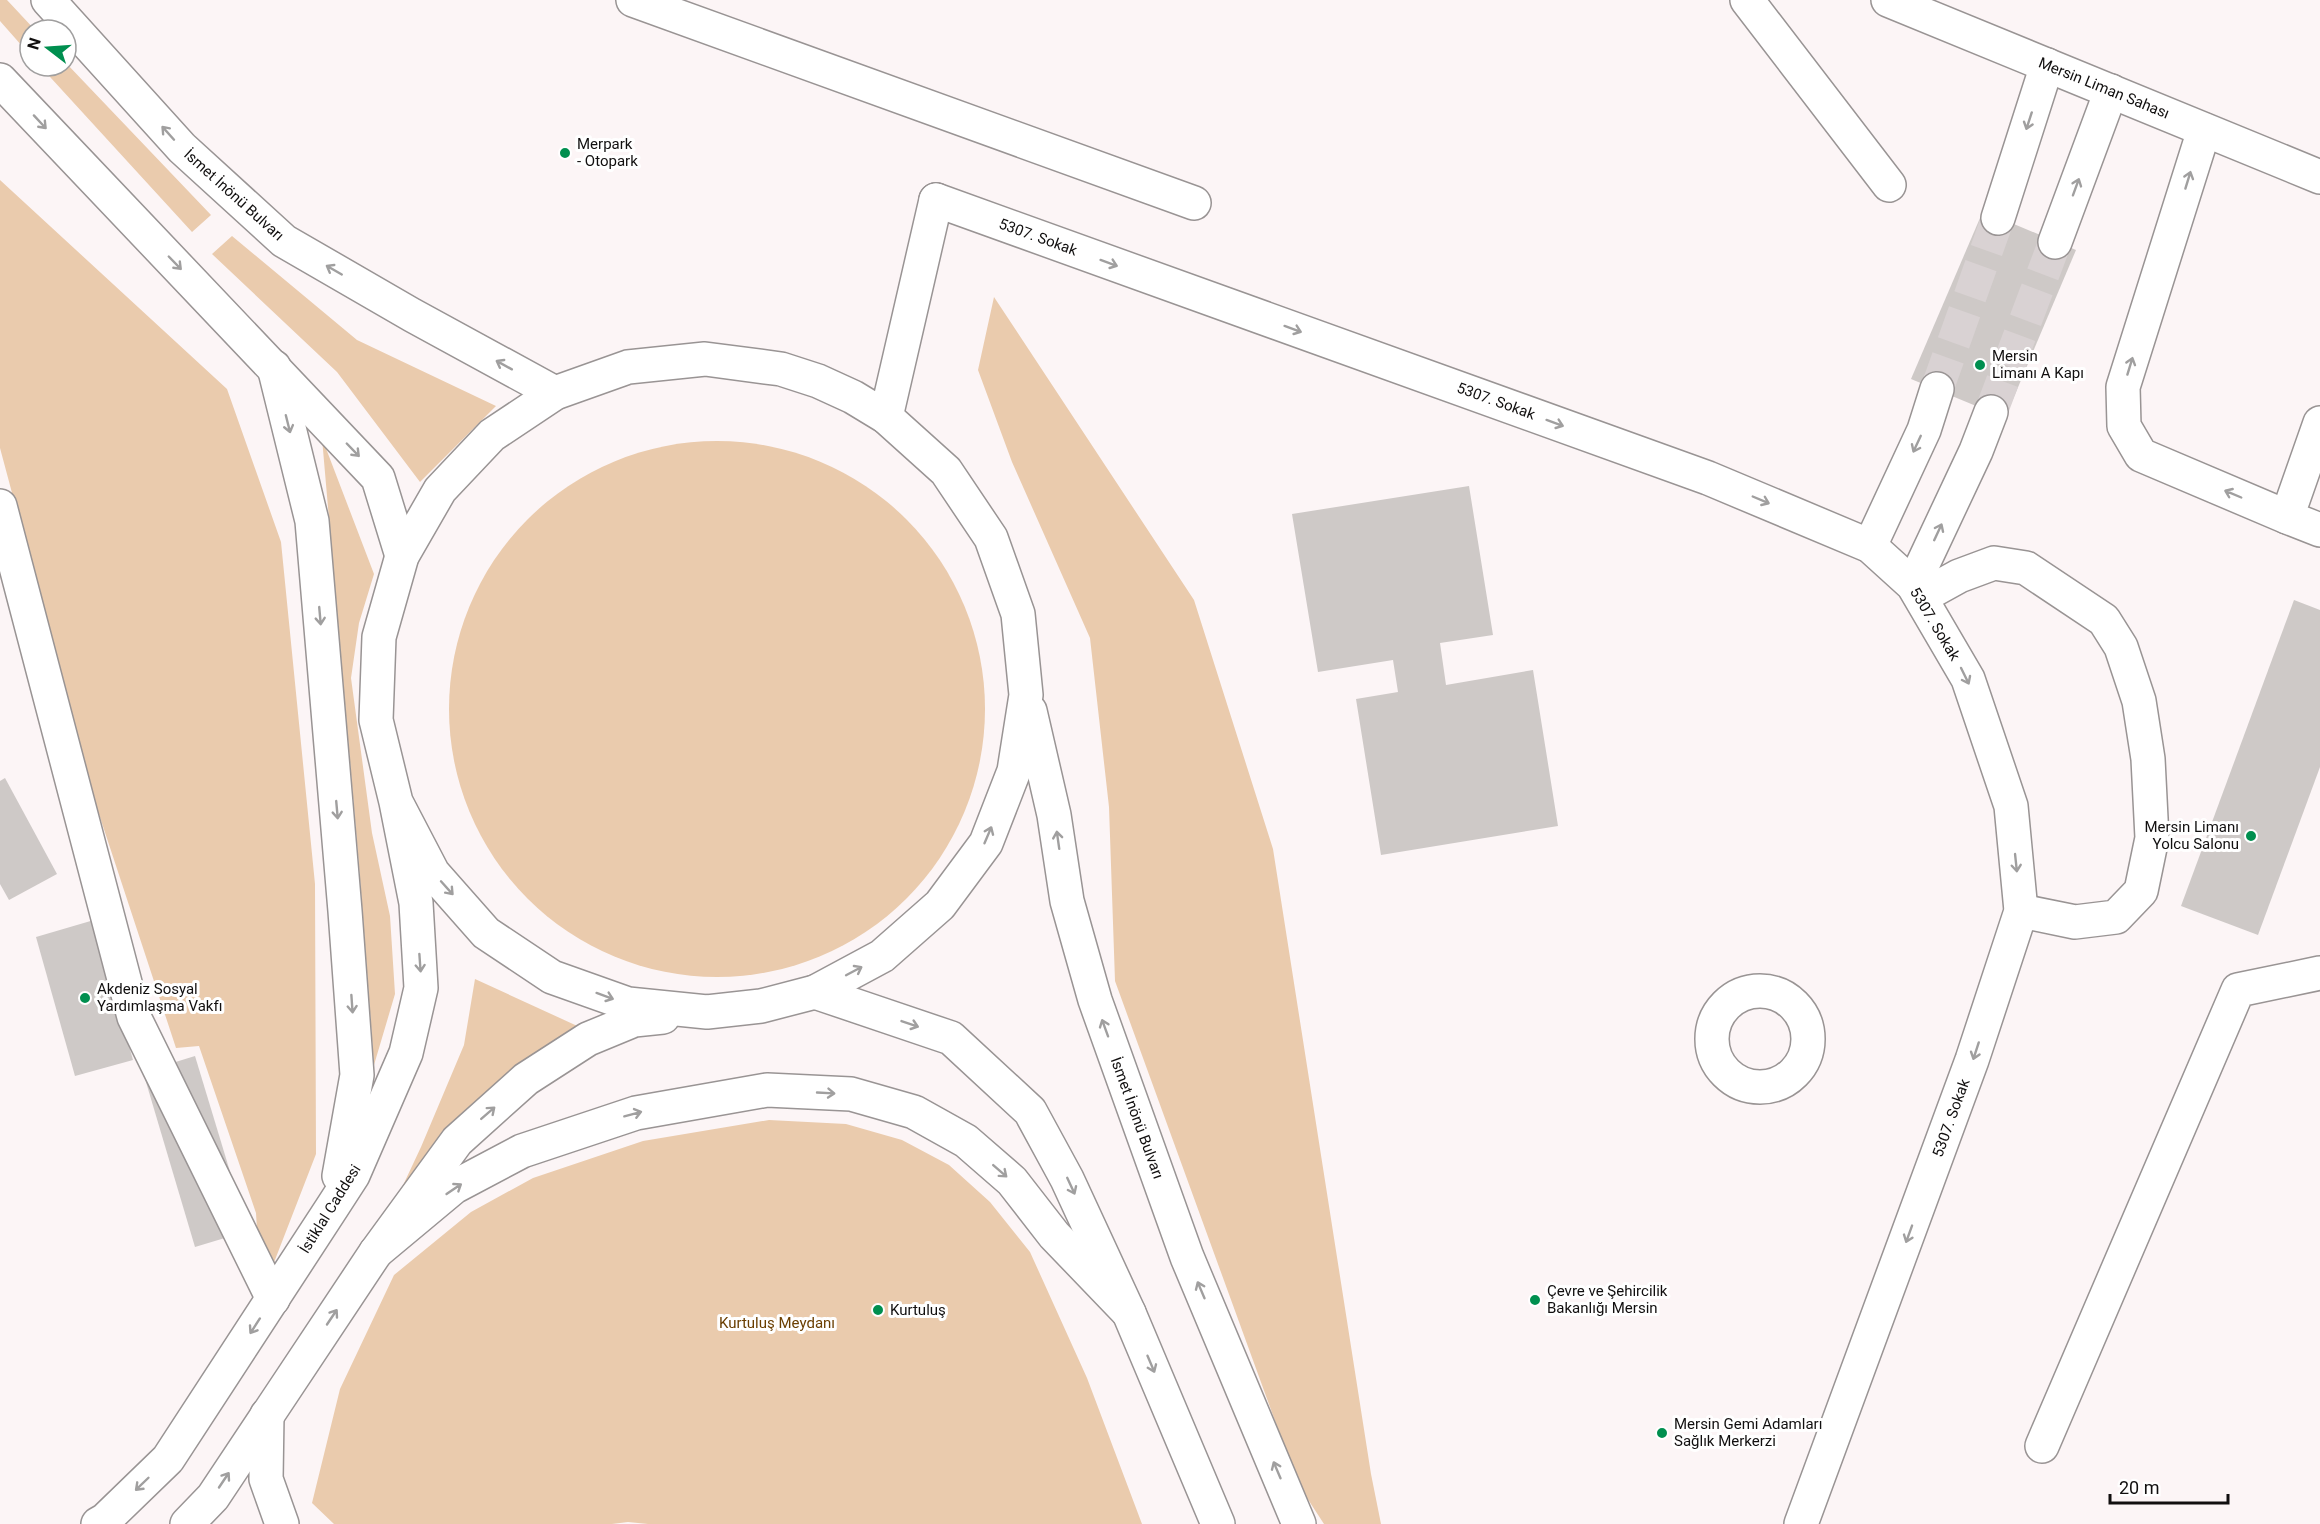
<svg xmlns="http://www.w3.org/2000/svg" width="2320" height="1524" font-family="Roboto,sans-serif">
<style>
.green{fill:#eacbad}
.building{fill:#cec9c7}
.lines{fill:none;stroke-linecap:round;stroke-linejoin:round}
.minor-tunnel{stroke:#d9d2d3;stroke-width:33;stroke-dasharray:33 16;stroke-linecap:butt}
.minor-casing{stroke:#999494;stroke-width:36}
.major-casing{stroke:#999494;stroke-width:36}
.minor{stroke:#fff;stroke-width:33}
.major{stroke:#fff;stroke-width:33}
.oneway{stroke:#a09f9f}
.poi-dot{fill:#008f4f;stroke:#fff;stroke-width:2}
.labels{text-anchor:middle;stroke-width:6;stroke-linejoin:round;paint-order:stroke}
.street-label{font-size:15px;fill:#110f0f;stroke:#fff}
.poi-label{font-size:15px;fill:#110f0f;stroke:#fff;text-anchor:start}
.park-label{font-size:15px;fill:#6a3e00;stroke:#fff}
</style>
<rect width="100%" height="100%" fill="#fcf5f6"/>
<g class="green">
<path d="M 0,0 L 7,0 L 35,30 L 30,30 L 30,55 L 0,21 Z"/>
<path d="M 66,63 L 211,215 L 192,232 L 40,66 L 66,66 Z"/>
<path d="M 0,180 L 227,389 L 281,542 L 315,884 L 316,1154 L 261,1296 L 256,1213 L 199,1046 L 176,1048 L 94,799 L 0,448 Z"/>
<path d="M 232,236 L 357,340 L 496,406 L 420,482 L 337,372 L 212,254 Z"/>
<path d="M 994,297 L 1194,600 L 1273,849 L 1371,1474 L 1381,1524 L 1324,1524 L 1298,1484 L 1115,981 L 1109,807 L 1090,638 L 1012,462 L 978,370 Z"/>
<path d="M 322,438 L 374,574 L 359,623 L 351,678 L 372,833 L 390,916 L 395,994 L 374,1065 L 359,866 Z"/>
<circle cx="717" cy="709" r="268"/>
<path d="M 475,979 L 586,1030 L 375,1245 L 421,1147 L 464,1045 Z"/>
<path d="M 769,1120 L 846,1124 L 902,1140 L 949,1165 L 990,1202 L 1030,1252 L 1087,1378 L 1142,1524 L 648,1524 L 628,1522 L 612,1524 L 334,1524 L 312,1503 L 340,1389 L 394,1275 L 471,1212 L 533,1178 L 643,1141 Z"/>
</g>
<g class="building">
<path d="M 1983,211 L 2076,250 L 2005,418 L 1911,379 Z"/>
<path d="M 1469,486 L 1493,635 L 1440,643 L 1446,685 L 1533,670 L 1558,826 L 1381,855 L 1356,699 L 1398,692 L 1393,660 L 1318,672 L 1292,514 Z"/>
<path d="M 2294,600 L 2320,610 L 2320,767 L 2258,935 L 2181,906 Z"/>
<path d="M 5,778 L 57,874 L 9,900 L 0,884 L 0,781 Z"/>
<path d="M 94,920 L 133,1060 L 75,1076 L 36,937 Z"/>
<path d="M 195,1056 L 248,1231 L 195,1247 L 143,1072 Z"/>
</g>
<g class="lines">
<g class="minor-tunnel">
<path d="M 1937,389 L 1998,218"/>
<path d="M 1991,412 L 2055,242"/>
</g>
<defs>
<g id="minor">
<path d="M 633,0 L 1194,203"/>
<path d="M 1747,0 L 1889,185"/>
<path d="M 1888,0 L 2320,177"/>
<path d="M 2204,130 L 2123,387 L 2124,426 L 2141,455 L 2287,517"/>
<path d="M 936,200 L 1708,478 L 1870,546 L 1913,585 L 1968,679 L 2011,806 L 2021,911 L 1972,1060 L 1801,1524"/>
<path d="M 1998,218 L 2047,65"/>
<path d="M 2055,242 L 2111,91"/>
<path d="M 2320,423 L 2287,517 L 2320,530"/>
<path d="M 0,506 L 134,1017 L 273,1299"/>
<path d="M 1870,546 L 1924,430 L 1937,389"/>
<path d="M 1913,585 L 1976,451 L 1991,412"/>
<path d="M 1921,597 L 1959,576 L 1994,563 L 2026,568 L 2104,620 L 2121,647 L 2139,701 L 2148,759 L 2152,838 L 2141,891 L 2116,917 L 2075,922 L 2021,911"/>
<circle cx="1760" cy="1039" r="48"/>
<path d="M 267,1415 L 266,1479 L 282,1524"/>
<path d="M 2042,1446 L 2238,990 L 2320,973"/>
</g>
<g id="major">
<path d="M 48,0 L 182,148 L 284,241 L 412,315 L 555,393"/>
<path d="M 0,80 L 378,478 L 402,556"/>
<path d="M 274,367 L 312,521 L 345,911 L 357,1075 L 339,1176"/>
<path d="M 886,417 L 936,200"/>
<path d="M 1030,711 L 1054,815 L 1067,901 L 1095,1000 L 1187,1257 L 1299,1524"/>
<path d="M 815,992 L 951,1038 L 1030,1111 L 1067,1179 L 1129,1313 L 1218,1524"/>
<path d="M 376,1252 L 454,1187 L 522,1151 L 636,1113 L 767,1090 L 851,1094 L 914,1112 L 966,1141 L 1012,1181 L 1054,1235 L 1129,1313"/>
<path d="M 98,1524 L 105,1520 L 168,1459 L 333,1206 L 353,1175 L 406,1053 L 421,988 L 416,903 L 396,802 L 376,720 L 379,637 L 402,556 L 440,490 L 492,435 L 555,393 L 628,367 L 705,359 L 781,369 L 818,381 L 853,397 L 886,417 L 946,471 L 991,538 L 1018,614 L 1026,695 L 1014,771 L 986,843 L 940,905 L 882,956 L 815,992 L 761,1006 L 707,1012 L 628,1004 L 552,977 L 486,933 L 433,873 L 396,802"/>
<path d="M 187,1524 L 213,1497 L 376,1252 L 457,1141 L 526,1079 L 588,1039 L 634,1020 L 663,1017"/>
</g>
</defs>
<use href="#minor" class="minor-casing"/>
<use href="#major" class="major-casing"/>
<use href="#minor" class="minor"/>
<use href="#major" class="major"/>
</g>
<defs><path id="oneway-shaft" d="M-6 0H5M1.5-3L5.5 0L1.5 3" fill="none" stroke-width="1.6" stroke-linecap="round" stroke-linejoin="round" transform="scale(1.5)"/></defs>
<g class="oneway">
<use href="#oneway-shaft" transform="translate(2029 121) rotate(108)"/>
<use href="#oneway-shaft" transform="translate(40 122) rotate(47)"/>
<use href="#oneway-shaft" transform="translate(168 133) rotate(-132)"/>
<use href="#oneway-shaft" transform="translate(2188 180) rotate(-73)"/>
<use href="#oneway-shaft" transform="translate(2076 187) rotate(-70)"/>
<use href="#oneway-shaft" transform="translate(175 263) rotate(46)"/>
<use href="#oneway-shaft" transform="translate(1109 263) rotate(20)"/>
<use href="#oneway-shaft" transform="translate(334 270) rotate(-150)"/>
<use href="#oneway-shaft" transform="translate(1293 329) rotate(20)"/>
<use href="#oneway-shaft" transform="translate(504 365) rotate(-151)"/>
<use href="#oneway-shaft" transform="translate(2130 366) rotate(-73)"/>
<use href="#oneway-shaft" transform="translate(1555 423) rotate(20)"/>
<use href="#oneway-shaft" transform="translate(288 424) rotate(76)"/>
<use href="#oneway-shaft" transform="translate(1917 444) rotate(115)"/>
<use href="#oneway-shaft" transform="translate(353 450) rotate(46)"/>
<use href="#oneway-shaft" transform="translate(2233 494) rotate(-157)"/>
<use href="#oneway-shaft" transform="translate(1761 500) rotate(23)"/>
<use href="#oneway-shaft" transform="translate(1938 532) rotate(-65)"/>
<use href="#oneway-shaft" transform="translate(320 616) rotate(85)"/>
<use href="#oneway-shaft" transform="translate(1965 676) rotate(64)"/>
<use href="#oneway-shaft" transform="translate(337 810) rotate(85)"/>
<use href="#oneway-shaft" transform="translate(988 835) rotate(-67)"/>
<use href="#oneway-shaft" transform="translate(1058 840) rotate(-98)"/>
<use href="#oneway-shaft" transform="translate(2016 863) rotate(84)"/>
<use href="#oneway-shaft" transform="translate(447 888) rotate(48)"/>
<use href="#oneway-shaft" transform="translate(420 963) rotate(86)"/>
<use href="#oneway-shaft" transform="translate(854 971) rotate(-28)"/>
<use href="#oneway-shaft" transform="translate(605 996) rotate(20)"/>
<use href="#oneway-shaft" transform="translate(352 1004) rotate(86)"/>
<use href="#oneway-shaft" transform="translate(910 1024) rotate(19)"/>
<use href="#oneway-shaft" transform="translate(1105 1028) rotate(-110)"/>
<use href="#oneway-shaft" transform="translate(1976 1051) rotate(108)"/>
<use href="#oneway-shaft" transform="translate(826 1093) rotate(3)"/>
<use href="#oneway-shaft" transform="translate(488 1113) rotate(-41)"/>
<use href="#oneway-shaft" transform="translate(633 1114) rotate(-15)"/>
<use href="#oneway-shaft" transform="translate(1000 1171) rotate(41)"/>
<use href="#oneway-shaft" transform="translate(1071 1186) rotate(65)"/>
<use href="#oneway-shaft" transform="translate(454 1189) rotate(-34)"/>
<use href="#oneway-shaft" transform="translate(1909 1234) rotate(110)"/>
<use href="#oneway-shaft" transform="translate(1201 1290) rotate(-113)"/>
<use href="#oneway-shaft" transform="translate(332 1317) rotate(-56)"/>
<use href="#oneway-shaft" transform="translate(255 1326) rotate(123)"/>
<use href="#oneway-shaft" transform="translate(1151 1364) rotate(67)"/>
<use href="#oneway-shaft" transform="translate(1277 1470) rotate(-113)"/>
<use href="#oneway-shaft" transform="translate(224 1480) rotate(-56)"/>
<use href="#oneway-shaft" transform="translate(142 1484) rotate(136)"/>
</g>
<g class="poi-dot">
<circle cx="565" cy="153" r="6"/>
<circle cx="1980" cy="365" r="6"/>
<circle cx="2251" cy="836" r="6"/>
<circle cx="85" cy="998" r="6"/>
<circle cx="1535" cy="1300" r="6"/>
<circle cx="878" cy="1310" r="6"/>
<circle cx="1662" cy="1433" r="6"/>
</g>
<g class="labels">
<g class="street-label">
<text transform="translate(2104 88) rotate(22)" y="5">Mersin Liman Sahası</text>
<text transform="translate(234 195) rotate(42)" y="5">İsmet İnönü Bulvarı</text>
<text transform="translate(1038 237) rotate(20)" y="5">5307. Sokak</text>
<text transform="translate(1496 401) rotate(20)" y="5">5307. Sokak</text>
<text transform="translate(1935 624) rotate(59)" y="5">5307. Sokak</text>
<text transform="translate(1137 1118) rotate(70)" y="5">İsmet İnönü Bulvarı</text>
<text transform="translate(1951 1118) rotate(-70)" y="5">5307. Sokak</text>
<text transform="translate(330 1209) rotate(-58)" y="5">İstiklal Caddesi</text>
</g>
<g class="poi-label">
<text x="577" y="149">Merpark<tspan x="577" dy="17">- Otopark</tspan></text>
<text x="1992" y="361">Mersin<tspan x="1992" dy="17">Limanı A Kapı</tspan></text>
<text x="2239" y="832" text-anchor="end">Mersin Limanı<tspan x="2239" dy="17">Yolcu Salonu</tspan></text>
<text x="97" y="994">Akdeniz Sosyal<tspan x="97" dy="17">Yardımlaşma Vakfı</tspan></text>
<text x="1547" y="1296">Çevre ve Şehircilik<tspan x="1547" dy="17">Bakanlığı Mersin</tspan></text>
<text x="890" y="1315">Kurtuluş</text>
<text x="1674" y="1429">Mersin Gemi Adamları<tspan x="1674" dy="17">Sağlık Merkerzi</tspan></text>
</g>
<g class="park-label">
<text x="777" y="1328">Kurtuluş Meydanı</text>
</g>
</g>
<g transform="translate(48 48) rotate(287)"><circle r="28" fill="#ffffff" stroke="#a09f9f" stroke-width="1.5"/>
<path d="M0-4.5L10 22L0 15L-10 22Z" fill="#008f4f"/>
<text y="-9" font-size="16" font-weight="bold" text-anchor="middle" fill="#110f0f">N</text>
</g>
<path d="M2110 1494v9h118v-9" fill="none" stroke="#110f0f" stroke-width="3"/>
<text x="2119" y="1494" font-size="18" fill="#110f0f" stroke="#ffffff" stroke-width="4.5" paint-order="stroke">20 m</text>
</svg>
